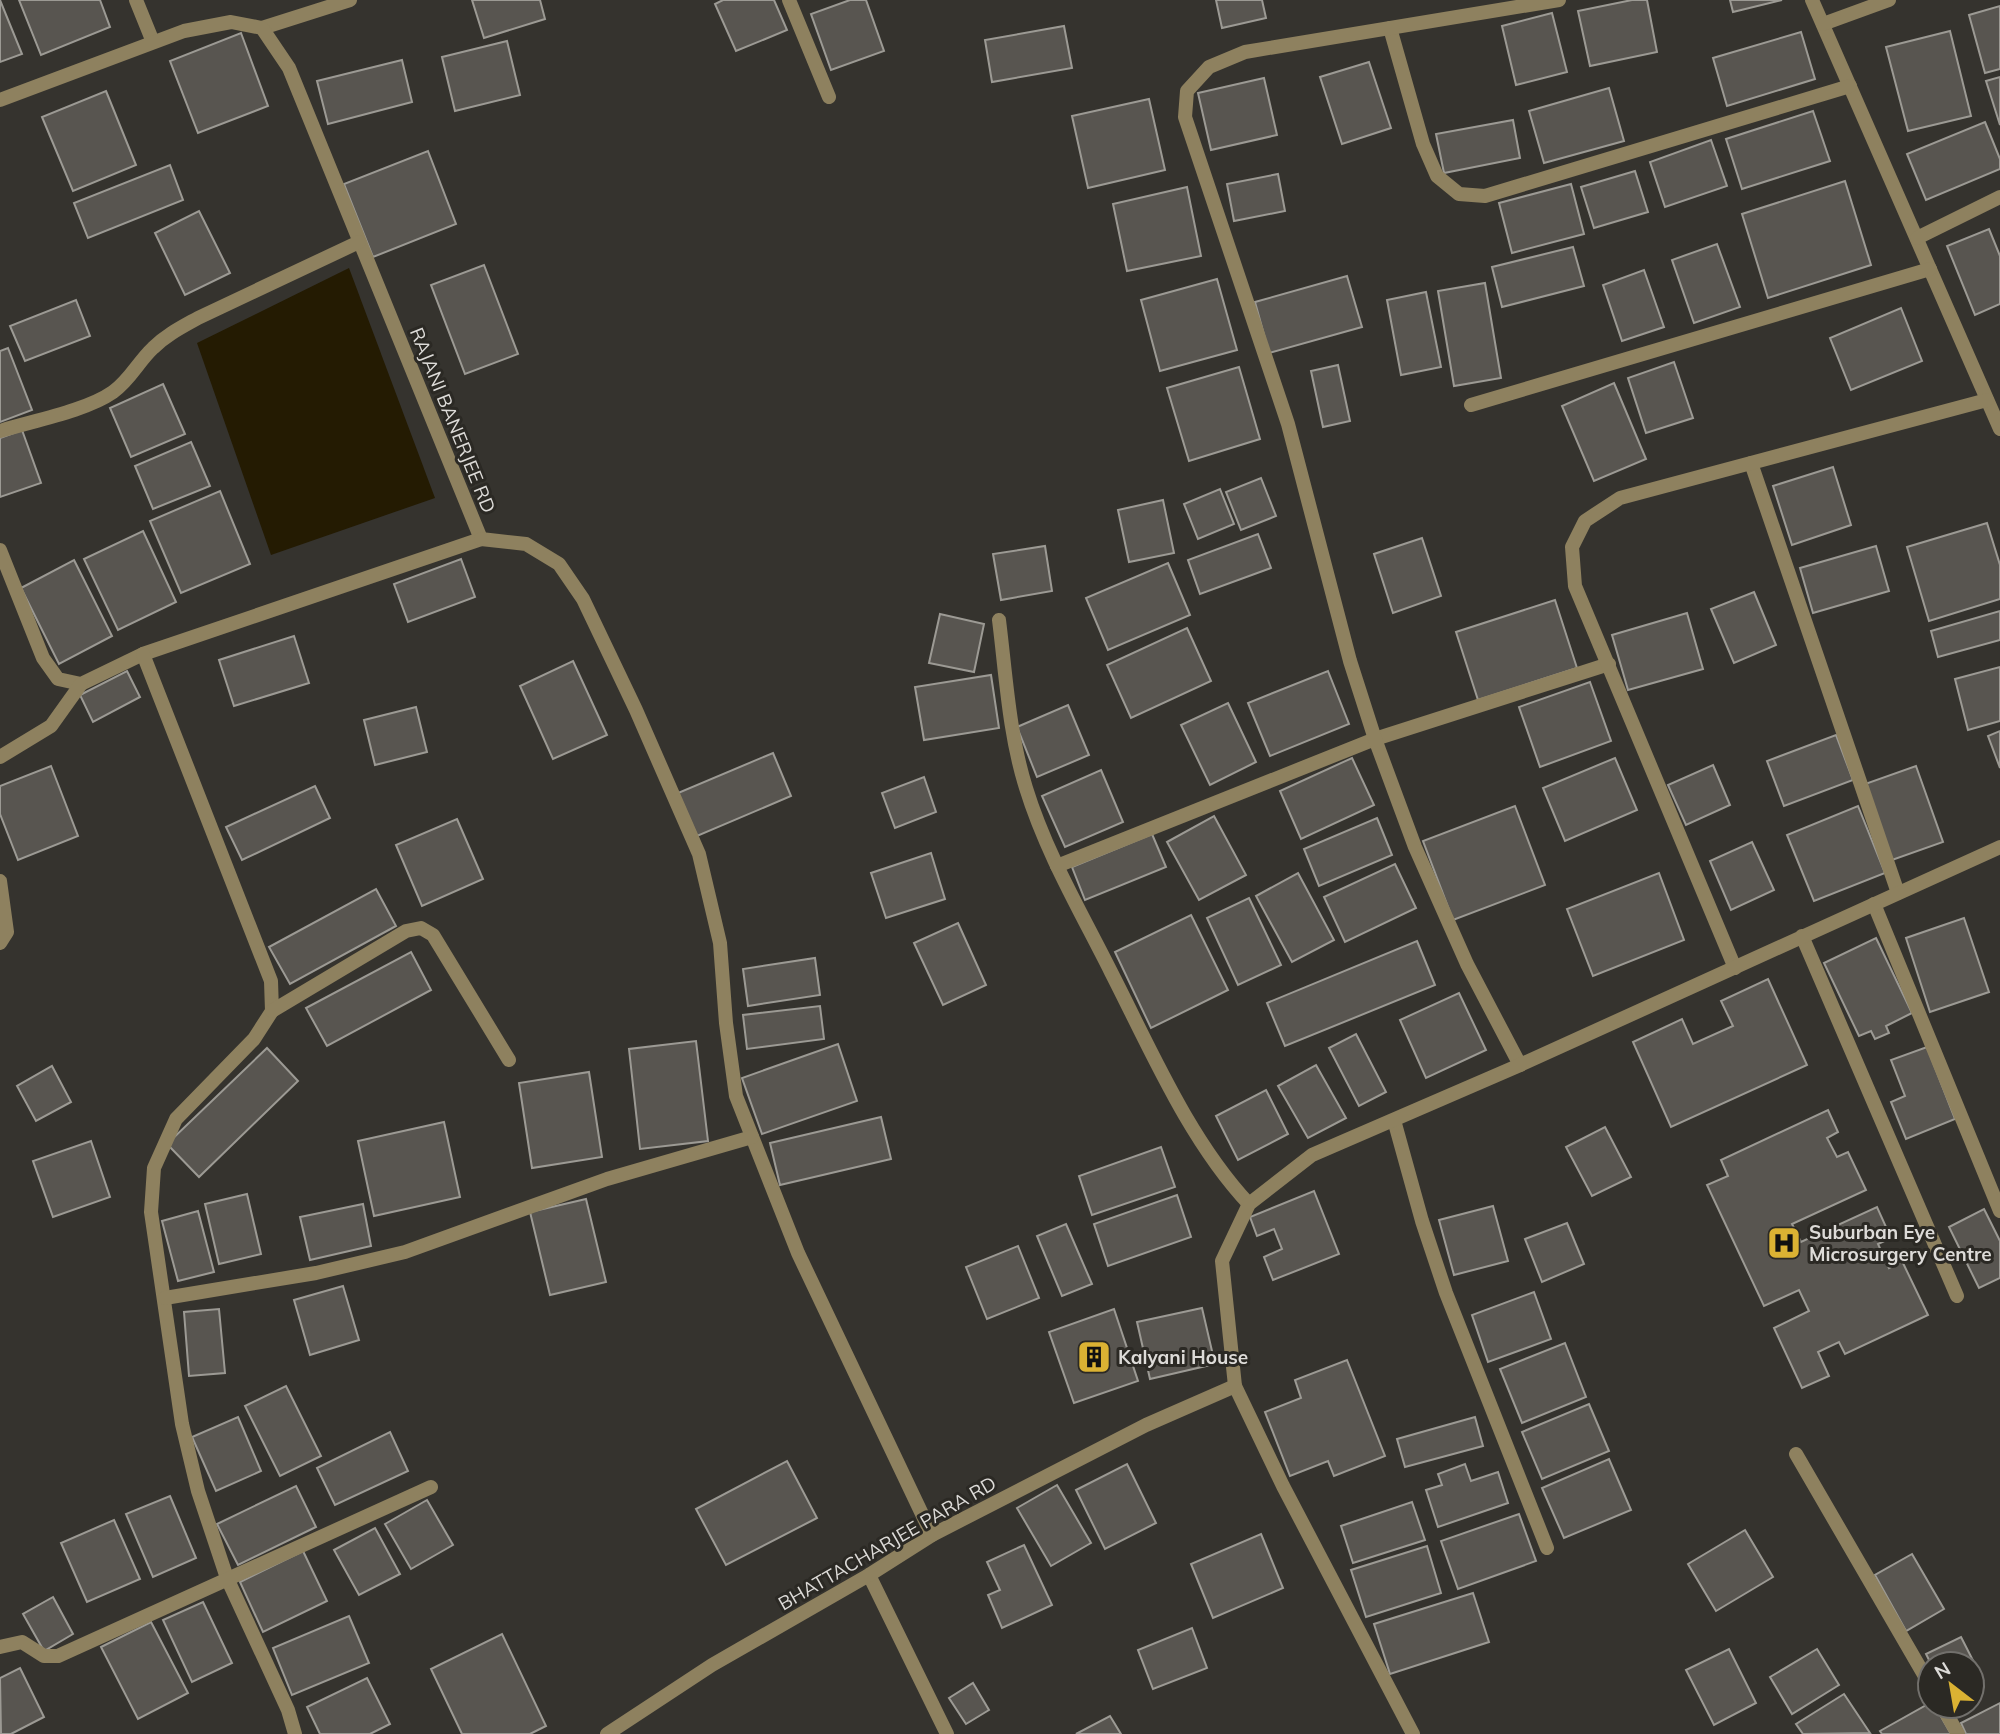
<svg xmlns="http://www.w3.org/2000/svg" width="2000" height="1734" font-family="Mulish,sans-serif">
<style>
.water{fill:#241b02}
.building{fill:#585550;stroke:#9c9a94;stroke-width:2}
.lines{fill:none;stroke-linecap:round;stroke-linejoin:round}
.street{stroke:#8e815f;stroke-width:14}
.labels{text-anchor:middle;stroke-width:6;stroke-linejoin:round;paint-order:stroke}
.street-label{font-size:19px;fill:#dddbd8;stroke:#2b2924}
.poi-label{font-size:19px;font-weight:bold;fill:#dddbd8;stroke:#2b2924;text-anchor:start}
</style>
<rect width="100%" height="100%" fill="#35332e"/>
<path class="water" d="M 349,268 L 435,498 L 271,555 L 197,343 Z"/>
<g class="building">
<path d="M 0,0 L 22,54 L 0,62 Z"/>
<path d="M 19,0 L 100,0 L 110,27 L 41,55 Z"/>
<path d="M 472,0 L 540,0 L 545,19 L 484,38 Z"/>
<path d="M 723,0 L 774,0 L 787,30 L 736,51 L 715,4 Z"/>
<path d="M 850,0 L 866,0 L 884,51 L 831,70 L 811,14 Z"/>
<path d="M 1216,0 L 1262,0 L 1266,18 L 1222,28 Z"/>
<path d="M 1632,0 L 1647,0 L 1657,52 L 1590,66 L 1578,11 Z"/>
<path d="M 1730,0 L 1782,0 L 1733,12 Z"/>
<path d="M 2000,6 L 2000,69 L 1985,73 L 1969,15 Z"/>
<path d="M 1552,13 L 1567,72 L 1516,85 L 1502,26 Z"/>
<path d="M 1064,26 L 1072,68 L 992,82 L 985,40 Z"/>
<path d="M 1950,31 L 1971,116 L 1908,131 L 1886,47 Z"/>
<path d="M 1801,32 L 1815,79 L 1727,106 L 1713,58 Z"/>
<path d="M 241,33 L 268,106 L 198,133 L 170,61 Z"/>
<path d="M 507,41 L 520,95 L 455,111 L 442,57 Z"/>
<path d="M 402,60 L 412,102 L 328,124 L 317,81 Z"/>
<path d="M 1369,62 L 1391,128 L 1342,144 L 1320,77 Z"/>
<path d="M 2000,77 L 2000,125 L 1986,81 Z"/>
<path d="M 1264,78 L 1277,135 L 1211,150 L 1198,93 Z"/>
<path d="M 1609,88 L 1624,141 L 1544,163 L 1529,111 Z"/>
<path d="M 106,91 L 136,165 L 73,191 L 42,117 Z"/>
<path d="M 1149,99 L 1165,170 L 1088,188 L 1072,116 Z"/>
<path d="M 1813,111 L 1830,161 L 1742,189 L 1726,139 Z"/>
<path d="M 1513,120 L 1520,158 L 1444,173 L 1436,134 Z"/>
<path d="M 1985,122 L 2000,159 L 2000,169 L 1926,200 L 1907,154 Z"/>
<path d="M 1711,140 L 1727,186 L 1665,207 L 1650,162 Z"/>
<path d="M 428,151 L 456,224 L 373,257 L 344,184 Z"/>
<path d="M 170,165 L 183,200 L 88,238 L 74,203 Z"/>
<path d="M 1635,171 L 1648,212 L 1594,228 L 1581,187 Z"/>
<path d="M 1278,174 L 1285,211 L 1234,221 L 1227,184 Z"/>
<path d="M 1845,181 L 1871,265 L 1768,298 L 1742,214 Z"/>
<path d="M 1571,184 L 1584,234 L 1512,253 L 1499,203 Z"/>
<path d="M 1187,187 L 1201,256 L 1127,271 L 1113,204 Z"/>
<path d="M 199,211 L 230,273 L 185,295 L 155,233 Z"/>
<path d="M 1989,229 L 2000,256 L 2000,304 L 1975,315 L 1947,246 Z"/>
<path d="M 1717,244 L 1740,307 L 1694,323 L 1672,260 Z"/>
<path d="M 1573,247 L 1584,286 L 1502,307 L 1492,267 Z"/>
<path d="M 484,265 L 518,354 L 465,374 L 431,285 Z"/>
<path d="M 1644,270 L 1664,327 L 1622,341 L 1603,285 Z"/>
<path d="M 1347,276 L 1362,327 L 1269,353 L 1255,302 Z"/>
<path d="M 1217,279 L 1237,350 L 1160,371 L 1141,300 Z"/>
<path d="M 1485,283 L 1501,378 L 1454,386 L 1438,291 Z"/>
<path d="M 1426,292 L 1441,367 L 1401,375 L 1387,300 Z"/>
<path d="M 76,300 L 90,336 L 25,361 L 10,326 Z"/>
<path d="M 1901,308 L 1922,361 L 1851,390 L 1830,338 Z"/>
<path d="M 8,348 L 32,410 L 0,422 L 0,351 Z"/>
<path d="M 1674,362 L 1693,418 L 1646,433 L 1628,378 Z"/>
<path d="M 1338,365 L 1350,421 L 1323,427 L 1311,371 Z"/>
<path d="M 1239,367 L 1260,439 L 1189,461 L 1167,388 Z"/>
<path d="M 1614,383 L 1646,459 L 1594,481 L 1562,406 Z"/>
<path d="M 163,384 L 185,434 L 131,457 L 110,408 Z"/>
<path d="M 22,430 L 41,483 L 0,497 L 0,438 Z"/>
<path d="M 191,442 L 210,486 L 153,509 L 135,466 Z"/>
<path d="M 1833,467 L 1851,525 L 1792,545 L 1773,486 Z"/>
<path d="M 1261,478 L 1276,516 L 1241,530 L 1226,492 Z"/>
<path d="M 1220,489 L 1234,524 L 1198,539 L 1184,504 Z"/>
<path d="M 220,491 L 250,564 L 181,593 L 150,521 Z"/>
<path d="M 1163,500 L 1174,553 L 1129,562 L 1118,510 Z"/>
<path d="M 1987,523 L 2000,565 L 2000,599 L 1929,621 L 1907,547 Z"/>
<path d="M 143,531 L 176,602 L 118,630 L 84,559 Z"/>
<path d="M 1258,534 L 1271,568 L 1200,594 L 1188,560 Z"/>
<path d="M 1422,538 L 1441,596 L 1393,613 L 1374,554 Z"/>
<path d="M 1045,546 L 1052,591 L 1001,600 L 993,554 Z"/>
<path d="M 1876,546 L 1889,591 L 1813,613 L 1800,568 Z"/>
<path d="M 461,559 L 475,597 L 408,622 L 394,584 Z"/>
<path d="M 74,560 L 112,636 L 59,664 L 21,588 Z"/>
<path d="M 1168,563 L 1190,615 L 1108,650 L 1086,598 Z"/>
<path d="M 1754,592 L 1776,645 L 1734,663 L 1711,609 Z"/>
<path d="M 1555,600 L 1577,668 L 1478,700 L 1456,632 Z"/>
<path d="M 2000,611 L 2000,640 L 1938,657 L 1931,631 Z"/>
<path d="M 1687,613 L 1703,669 L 1628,690 L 1612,635 Z"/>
<path d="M 940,614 L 984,624 L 974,672 L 929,663 Z"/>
<path d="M 1187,628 L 1211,681 L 1131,718 L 1107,665 Z"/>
<path d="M 294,636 L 309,683 L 234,706 L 219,660 Z"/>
<path d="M 573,661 L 607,735 L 553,759 L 520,686 Z"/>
<path d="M 2000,667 L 2000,721 L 1968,730 L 1955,679 Z"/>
<path d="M 127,671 L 140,697 L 93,722 L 80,695 Z"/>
<path d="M 1328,671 L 1349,724 L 1270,756 L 1248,703 Z"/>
<path d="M 991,675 L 999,728 L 924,740 L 915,687 Z"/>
<path d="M 1590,682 L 1611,741 L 1540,767 L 1519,707 Z"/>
<path d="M 1228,703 L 1256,762 L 1210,785 L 1181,725 Z"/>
<path d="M 1068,705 L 1089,755 L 1037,777 L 1017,727 Z"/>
<path d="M 416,707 L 427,752 L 375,765 L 364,720 Z"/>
<path d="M 2000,731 L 2000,768 L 1988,736 Z"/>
<path d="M 1836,735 L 1853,780 L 1784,806 L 1767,761 Z"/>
<path d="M 773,753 L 791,796 L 697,836 L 678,793 Z"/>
<path d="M 1352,758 L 1374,805 L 1301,839 L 1280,791 Z"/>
<path d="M 1615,758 L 1637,810 L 1565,841 L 1543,788 Z"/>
<path d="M 1713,765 L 1730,805 L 1686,825 L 1668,785 Z"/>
<path d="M 51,766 L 78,836 L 18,860 L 0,814 L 0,786 Z"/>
<path d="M 1916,766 L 1943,842 L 1892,860 L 1865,784 Z"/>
<path d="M 1101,770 L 1123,822 L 1065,847 L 1042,796 Z"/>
<path d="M 924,777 L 936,812 L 895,828 L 882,793 Z"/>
<path d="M 315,786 L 330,818 L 242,860 L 226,827 Z"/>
<path d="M 1515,806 L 1545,885 L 1453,920 L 1423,841 Z"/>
<path d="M 1858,806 L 1885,873 L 1814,901 L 1787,835 Z"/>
<path d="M 1214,816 L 1246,875 L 1199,900 L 1167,842 Z"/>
<path d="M 1377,818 L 1392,855 L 1319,886 L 1304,849 Z"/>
<path d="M 457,819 L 483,879 L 422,906 L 396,845 Z"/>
<path d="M 1152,834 L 1166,867 L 1085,900 L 1072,867 Z"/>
<path d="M 1752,842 L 1774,890 L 1731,910 L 1710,861 Z"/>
<path d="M 931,853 L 945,899 L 886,918 L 871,873 Z"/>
<path d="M 1395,864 L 1416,908 L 1345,942 L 1324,897 Z"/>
<path d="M 1298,873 L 1334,940 L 1292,962 L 1256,896 Z"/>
<path d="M 1659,873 L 1684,940 L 1593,976 L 1567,909 Z"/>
<path d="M 376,889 L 396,926 L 290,984 L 269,947 Z"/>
<path d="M 1249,898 L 1281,965 L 1238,985 L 1207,918 Z"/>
<path d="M 1191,915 L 1228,990 L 1151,1028 L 1115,952 Z"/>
<path d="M 1964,918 L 1989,992 L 1930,1012 L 1906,938 Z"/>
<path d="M 958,923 L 986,985 L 943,1005 L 914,943 Z"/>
<path d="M 1876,938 L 1912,1013 L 1886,1026 L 1889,1033 L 1875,1039 L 1871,1031 L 1859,1036 L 1824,963 Z"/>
<path d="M 1417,941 L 1435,985 L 1285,1046 L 1267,1003 Z"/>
<path d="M 411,952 L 431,990 L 327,1046 L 306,1008 Z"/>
<path d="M 815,958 L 820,995 L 748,1006 L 743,969 Z"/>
<path d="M 1768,979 L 1807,1065 L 1671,1127 L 1633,1042 L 1682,1019 L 1693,1044 L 1733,1026 L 1721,1001 Z"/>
<path d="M 1459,993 L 1486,1050 L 1426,1078 L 1400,1020 Z"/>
<path d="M 820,1006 L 824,1039 L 747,1049 L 743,1015 Z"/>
<path d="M 1356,1034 L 1386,1092 L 1359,1106 L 1329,1048 Z"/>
<path d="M 696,1041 L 708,1141 L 640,1149 L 629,1049 Z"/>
<path d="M 838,1044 L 857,1101 L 762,1134 L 742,1078 Z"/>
<path d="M 1927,1047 L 1955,1119 L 1906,1139 L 1891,1102 L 1905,1096 L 1891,1060 Z"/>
<path d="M 267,1048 L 298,1081 L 199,1177 L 167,1144 Z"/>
<path d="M 1316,1065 L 1346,1118 L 1308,1138 L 1278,1086 Z"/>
<path d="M 52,1066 L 71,1102 L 36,1121 L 17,1086 Z"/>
<path d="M 589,1072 L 602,1157 L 532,1168 L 519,1083 Z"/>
<path d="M 1266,1090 L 1288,1134 L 1238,1160 L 1216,1116 Z"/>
<path d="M 1828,1110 L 1838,1132 L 1827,1138 L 1837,1157 L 1848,1152 L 1866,1190 L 1792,1224 L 1801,1242 L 1877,1207 L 1891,1238 L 1878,1244 L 1889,1268 L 1902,1261 L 1928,1315 L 1845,1354 L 1839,1342 L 1818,1352 L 1829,1376 L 1802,1388 L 1774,1328 L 1809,1311 L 1799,1290 L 1764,1306 L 1707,1185 L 1728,1176 L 1721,1160 Z"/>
<path d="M 881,1117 L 891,1159 L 780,1185 L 770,1143 Z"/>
<path d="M 444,1122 L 460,1197 L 374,1216 L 358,1141 Z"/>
<path d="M 1605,1127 L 1631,1177 L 1592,1196 L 1566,1147 Z"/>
<path d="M 91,1141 L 110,1197 L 53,1217 L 33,1161 Z"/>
<path d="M 1161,1147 L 1175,1187 L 1092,1215 L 1079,1176 Z"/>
<path d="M 1314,1191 L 1339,1254 L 1273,1280 L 1264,1257 L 1282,1249 L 1274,1229 L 1257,1236 L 1250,1217 Z"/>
<path d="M 247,1194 L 261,1254 L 219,1264 L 205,1204 Z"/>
<path d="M 1177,1195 L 1191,1237 L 1108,1266 L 1094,1224 Z"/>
<path d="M 586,1199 L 606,1282 L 550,1295 L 530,1212 Z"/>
<path d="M 363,1204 L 371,1246 L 310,1260 L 300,1217 Z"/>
<path d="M 1493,1206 L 1508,1261 L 1454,1275 L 1439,1220 Z"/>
<path d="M 1984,1209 L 2000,1241 L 2000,1278 L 1979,1288 L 1949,1227 Z"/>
<path d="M 198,1211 L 214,1272 L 178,1281 L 162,1221 Z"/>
<path d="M 1567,1223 L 1584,1264 L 1542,1282 L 1525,1239 Z"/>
<path d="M 1066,1224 L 1092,1284 L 1062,1296 L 1037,1236 Z"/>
<path d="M 1018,1246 L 1039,1298 L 987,1319 L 966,1267 Z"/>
<path d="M 343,1286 L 359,1340 L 310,1355 L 294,1300 Z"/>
<path d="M 1534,1292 L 1551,1339 L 1488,1362 L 1472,1315 Z"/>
<path d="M 1202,1308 L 1215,1364 L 1150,1379 L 1137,1322 Z"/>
<path d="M 219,1309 L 225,1373 L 189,1376 L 184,1312 Z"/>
<path d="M 1114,1309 L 1138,1381 L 1074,1403 L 1049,1332 Z"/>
<path d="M 1565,1343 L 1586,1397 L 1522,1423 L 1500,1369 Z"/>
<path d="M 1347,1360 L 1385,1456 L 1334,1476 L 1328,1461 L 1290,1476 L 1265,1412 L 1301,1398 L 1295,1380 Z"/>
<path d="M 286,1386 L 321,1456 L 280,1476 L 245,1406 Z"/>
<path d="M 1589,1404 L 1609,1451 L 1542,1479 L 1522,1432 Z"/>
<path d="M 238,1417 L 261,1471 L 216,1491 L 192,1437 Z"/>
<path d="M 1475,1417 L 1483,1446 L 1405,1467 L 1397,1439 Z"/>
<path d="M 390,1432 L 408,1471 L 335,1505 L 317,1468 Z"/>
<path d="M 1609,1459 L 1631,1510 L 1564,1538 L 1542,1488 Z"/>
<path d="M 787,1461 L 817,1518 L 726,1565 L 696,1509 Z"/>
<path d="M 1127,1464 L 1156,1523 L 1105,1549 L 1076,1490 Z"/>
<path d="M 1465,1464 L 1471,1481 L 1498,1472 L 1508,1503 L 1438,1527 L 1426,1490 L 1442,1485 L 1438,1474 Z"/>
<path d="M 1057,1485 L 1091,1543 L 1051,1566 L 1017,1508 Z"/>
<path d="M 296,1486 L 316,1527 L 238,1565 L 217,1524 Z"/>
<path d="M 170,1496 L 196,1558 L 153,1577 L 126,1514 Z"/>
<path d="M 427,1500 L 453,1545 L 411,1569 L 385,1524 Z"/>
<path d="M 1412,1502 L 1425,1540 L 1353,1563 L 1341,1526 Z"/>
<path d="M 1519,1514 L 1536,1561 L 1458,1589 L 1441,1541 Z"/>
<path d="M 114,1520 L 140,1579 L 87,1602 L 61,1543 Z"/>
<path d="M 375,1528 L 400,1574 L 359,1595 L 334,1550 Z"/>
<path d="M 1745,1530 L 1773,1577 L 1716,1611 L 1688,1564 Z"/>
<path d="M 1261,1534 L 1283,1588 L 1213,1618 L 1191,1564 Z"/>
<path d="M 1024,1545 L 1052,1605 L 1002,1628 L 988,1595 L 1000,1590 L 987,1562 Z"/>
<path d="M 1427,1546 L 1441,1593 L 1366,1617 L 1351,1570 Z"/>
<path d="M 303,1551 L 327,1601 L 263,1632 L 240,1582 Z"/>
<path d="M 1912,1554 L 1944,1609 L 1906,1631 L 1875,1575 Z"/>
<path d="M 1473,1593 L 1489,1642 L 1390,1674 L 1374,1624 Z"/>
<path d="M 53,1597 L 73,1634 L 44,1651 L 23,1614 Z"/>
<path d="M 203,1602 L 232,1663 L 192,1682 L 163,1620 Z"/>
<path d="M 349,1616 L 369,1663 L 292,1695 L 273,1648 Z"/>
<path d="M 151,1622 L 188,1693 L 138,1719 L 101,1647 Z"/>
<path d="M 1192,1628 L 1207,1668 L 1153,1689 L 1138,1650 Z"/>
<path d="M 502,1634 L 546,1726 L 530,1734 L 462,1734 L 431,1669 Z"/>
<path d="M 1961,1637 L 1983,1680 L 1972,1685 L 1972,1664 L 1931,1664 L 1926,1654 Z"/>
<path d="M 1729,1649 L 1756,1703 L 1714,1725 L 1686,1670 Z"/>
<path d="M 1817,1649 L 1839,1685 L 1792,1714 L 1770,1677 Z"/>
<path d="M 20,1668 L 44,1717 L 11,1734 L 1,1734 L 0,1678 Z"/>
<path d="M 367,1678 L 390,1724 L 370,1734 L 320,1734 L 307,1707 Z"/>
<path d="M 973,1683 L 989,1710 L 966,1724 L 949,1698 Z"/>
<path d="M 1844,1694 L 1870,1733 L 1803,1734 L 1796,1724 Z"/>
<path d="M 1930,1703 L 1930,1706 L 1935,1706 L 1951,1734 L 1882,1734 L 1880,1731 Z"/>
<path d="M 2000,1703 L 2000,1734 L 1966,1734 L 1961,1723 Z"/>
<path d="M 1110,1716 L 1121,1734 L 1076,1734 Z"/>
</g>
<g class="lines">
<g class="street">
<path d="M 136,0 L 153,42"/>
<path d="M 789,0 L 829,97"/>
<path d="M 1812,0 L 2000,429"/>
<path d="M 1823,24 L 1889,0"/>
<path d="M 262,28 L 350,0"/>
<path d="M 1390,28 L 1423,144 L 1437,176 L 1459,194 L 1485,196 L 1850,86"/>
<path d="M 0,100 L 184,31 L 231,22 L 262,28 L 289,68 L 481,539 L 143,654 L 81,684 L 58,679 L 43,658 L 0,550"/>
<path d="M 1917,238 L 2000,197"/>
<path d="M 1471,405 L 1930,269"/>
<path d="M 0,431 C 32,421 86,411 113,392 C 130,380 138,362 153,348 C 166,335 182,327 198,318 L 359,242"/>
<path d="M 1751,463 L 1898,893"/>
<path d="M 481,539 L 526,544 L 559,564 L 583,599 L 636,710 L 699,854 L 720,943 L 726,1023 L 736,1096 L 798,1253 L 932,1535"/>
<path d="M 999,620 C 1006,676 1009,734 1026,788 C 1046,853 1081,912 1111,972 C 1151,1050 1189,1140 1249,1204"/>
<path d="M 143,654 L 271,981 L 272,1011 L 254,1039 L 176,1119 L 154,1168 L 151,1212 L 182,1424 L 198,1491 L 227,1578 L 288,1710 L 295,1734"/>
<path d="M 0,757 L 51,726 L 81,684"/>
<path d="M 1057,866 L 1375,739 L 1609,664"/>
<path d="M 0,881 L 7,932 L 0,943"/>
<path d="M 1874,904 L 2000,1211"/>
<path d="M 1802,936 L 1957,1296"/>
<path d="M 1735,968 L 1575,586 L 1572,547 L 1585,521 L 1620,498 L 1987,400"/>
<path d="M 272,1011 L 406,931 L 421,928 L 433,935 L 509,1060"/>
<path d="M 1520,1065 L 1467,964 L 1415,847 L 1375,739 L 1350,661 L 1288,424 L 1185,117 L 1187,91 L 1209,67 L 1245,52 L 1559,0"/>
<path d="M 1394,1120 L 1422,1221 L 1446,1293 L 1547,1548"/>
<path d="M 165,1298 L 316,1273 L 405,1252 L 607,1179 L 752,1137"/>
<path d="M 1796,1454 L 1930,1685"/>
<path d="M 869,1575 L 947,1734"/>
<path d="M 0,1647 L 22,1642 L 44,1656 L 58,1656 L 431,1487"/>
<path d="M 1942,1706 L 1958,1734"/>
<path d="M 607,1734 L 712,1665 L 869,1575 L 932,1535 L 1146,1425 L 1235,1386"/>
<path d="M 1413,1734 L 1283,1486 L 1235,1386 L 1222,1261 L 1249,1204 L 1312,1155 L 1520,1065 L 2000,847"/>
</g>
</g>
<defs>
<symbol id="hospital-square" viewBox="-11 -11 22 22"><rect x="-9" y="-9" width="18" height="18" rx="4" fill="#dbb233" stroke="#2b2924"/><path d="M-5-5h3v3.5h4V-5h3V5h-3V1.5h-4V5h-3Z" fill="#111"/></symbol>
<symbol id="building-square" viewBox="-11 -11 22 22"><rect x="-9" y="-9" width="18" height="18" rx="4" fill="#dbb233" stroke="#2b2924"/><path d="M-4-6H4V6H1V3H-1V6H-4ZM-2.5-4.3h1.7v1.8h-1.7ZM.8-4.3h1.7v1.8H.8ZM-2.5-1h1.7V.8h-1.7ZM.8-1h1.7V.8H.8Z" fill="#111"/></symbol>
</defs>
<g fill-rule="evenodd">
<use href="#hospital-square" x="1765" y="1224" width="38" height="38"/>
<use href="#building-square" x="1075" y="1338" width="38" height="38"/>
</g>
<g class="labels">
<g class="street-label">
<text transform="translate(453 420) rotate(68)" y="7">RAJANI BANERJEE RD</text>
<text transform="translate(887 1543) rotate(-30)" y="7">BHATTACHARJEE PARA RD</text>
</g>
<g class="poi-label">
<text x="1809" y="1239">Suburban Eye<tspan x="1809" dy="22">Microsurgery Centre</tspan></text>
<text x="1118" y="1364">Kalyani House</text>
</g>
</g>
<g transform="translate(1951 1685) rotate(329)"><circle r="33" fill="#2b2924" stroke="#72706c" stroke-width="2"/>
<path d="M0-5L12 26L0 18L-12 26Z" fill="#dbb233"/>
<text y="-10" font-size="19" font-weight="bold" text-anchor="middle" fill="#dddbd8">N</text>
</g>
</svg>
